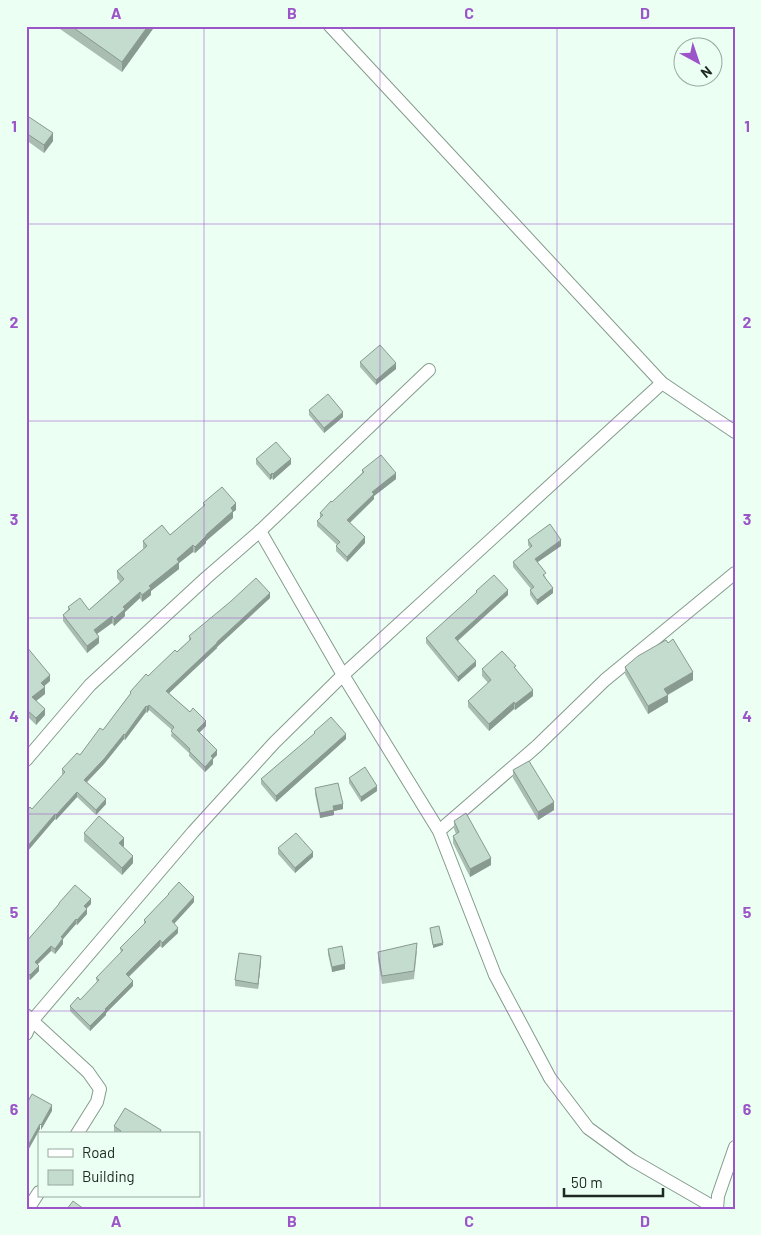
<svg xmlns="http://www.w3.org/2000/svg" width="761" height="1235" font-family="Barlow,sans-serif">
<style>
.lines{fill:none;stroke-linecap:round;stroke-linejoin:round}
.street-casing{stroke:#859b8e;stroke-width:14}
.street{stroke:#fff;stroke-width:12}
.wall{fill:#a9bdb1}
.shaded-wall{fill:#899a90}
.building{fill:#c4dcce;stroke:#899a90}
.grid{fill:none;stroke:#9c55c9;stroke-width:1;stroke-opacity:0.55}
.neatline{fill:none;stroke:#9c55c9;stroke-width:2}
.grid-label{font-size:16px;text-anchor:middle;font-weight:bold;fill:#9c55c9}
</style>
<rect width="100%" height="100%" fill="#ebfff3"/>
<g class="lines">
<defs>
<g id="street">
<path d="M 330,26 L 662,383 L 735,432"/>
<path d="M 260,531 L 343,675 L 439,831 L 495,975 L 550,1078 L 588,1128 L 632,1160 L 717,1209"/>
<path d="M 26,760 L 90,685 L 206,578 L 260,531 L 429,370"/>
<path d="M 439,831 L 537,746 L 605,680 L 735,573"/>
<path d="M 26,1015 L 88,1072 L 100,1089 L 97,1102 L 77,1134"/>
<path d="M 26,1034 L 32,1021 L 193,832 L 274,743 L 343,675 L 662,383"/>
<path d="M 28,1209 L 39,1192"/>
<path d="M 717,1209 L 718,1196 L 735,1147"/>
</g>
</defs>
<use href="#street" class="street-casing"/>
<use href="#street" class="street"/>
</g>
<g class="wall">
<path d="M 60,26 L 155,26 L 122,72 L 60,29 Z"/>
<path d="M 26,115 L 53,141 L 44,153 L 26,140 Z"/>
<path d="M 360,362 L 396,369 L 376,385 L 360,367 Z"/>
<path d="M 309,410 L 343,417 L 324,433 L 309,415 Z"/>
<path d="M 256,459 L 291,464 L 273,480 L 272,478 L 270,480 L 256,464 Z"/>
<path d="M 362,470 L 396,479 L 374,496 L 374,499 L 350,523 L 365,543 L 347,562 L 336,551 L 336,546 L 337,545 L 317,526 L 317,521 L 320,518 L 320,513 L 332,502 L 362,473 Z"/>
<path d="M 203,503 L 236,510 L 233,512 L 233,518 L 206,541 L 206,543 L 195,553 L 193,552 L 179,563 L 179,569 L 151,591 L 151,595 L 142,602 L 140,598 L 125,612 L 125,616 L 114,626 L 112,623 L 97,634 L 99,643 L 87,653 L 63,621 L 63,615 L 68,610 L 68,607 L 89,610 L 120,582 L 117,578 L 117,571 L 144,549 L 143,548 L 143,541 L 170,535 L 203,507 Z"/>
<path d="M 528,540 L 561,546 L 537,562 L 546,578 L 546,579 L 553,593 L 537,605 L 530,595 L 530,590 L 531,589 L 513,567 L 513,562 L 530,548 L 528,545 Z"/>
<path d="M 476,591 L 508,595 L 458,641 L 476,666 L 458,682 L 426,643 L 426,638 L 476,593 Z"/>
<path d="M 270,598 L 217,647 L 217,648 L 169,693 L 206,726 L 199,733 L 217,755 L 213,759 L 213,764 L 205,772 L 189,756 L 189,753 L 171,736 L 172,730 L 149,710 L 147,713 L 146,712 L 125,740 L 124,739 L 104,764 L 87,782 L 106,804 L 96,815 L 77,797 L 56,820 L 55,819 L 26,853 L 26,812 L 32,809 L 63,775 L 62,774 L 62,769 L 80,755 L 103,730 L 130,694 L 130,692 L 189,641 L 189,636 Z"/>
<path d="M 26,646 L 50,681 L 44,686 L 45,694 L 36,701 L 45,715 L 36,725 L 28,717 Z"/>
<path d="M 625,667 L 693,680 L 668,695 L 668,702 L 648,714 L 625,674 Z"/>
<path d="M 482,669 L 516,669 L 533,696 L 515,710 L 514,709 L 489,731 L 468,707 L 468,701 L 488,683 L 482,676 Z"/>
<path d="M 314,732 L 346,739 L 276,802 L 261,784 L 261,779 L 314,734 Z"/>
<path d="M 513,770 L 554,810 L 538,820 L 513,778 Z"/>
<path d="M 349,778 L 377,791 L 361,802 L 349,783 Z"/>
<path d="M 315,788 L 343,809 L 334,811 L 334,815 L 320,818 L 315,794 Z"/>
<path d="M 454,821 L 491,865 L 470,877 L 453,843 L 453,836 L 456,834 L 454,829 Z"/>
<path d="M 84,833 L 124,846 L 123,846 L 133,863 L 122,875 L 84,841 Z"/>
<path d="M 278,848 L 313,857 L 295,873 L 278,854 Z"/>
<path d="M 168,894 L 194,902 L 174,924 L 178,933 L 162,948 L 160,946 L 129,977 L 133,986 L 106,1013 L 106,1015 L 90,1031 L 70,1011 L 70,1006 L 80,1000 L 97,983 L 96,978 L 121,953 L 120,948 L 144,925 L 144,920 L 168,895 Z"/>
<path d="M 59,903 L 91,904 L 87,908 L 87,914 L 77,925 L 76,924 L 63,939 L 63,944 L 55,954 L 51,951 L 37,964 L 39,971 L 30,980 L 26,977 L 26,942 L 59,905 Z"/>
<path d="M 328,949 L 345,969 L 332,972 L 328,954 Z"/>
<path d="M 417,951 L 414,979 L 382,984 L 378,960 L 378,952 Z"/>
<path d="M 261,961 L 258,989 L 235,986 L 235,980 Z"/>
<path d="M 114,1126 L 161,1134 L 115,1134 L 114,1133 Z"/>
</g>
<g class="shaded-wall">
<path d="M 148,26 L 155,26 L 122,72 L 122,62 Z"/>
<path d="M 53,133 L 53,141 L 44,153 L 44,145 Z"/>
<path d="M 396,363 L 396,369 L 376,385 L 376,380 Z"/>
<path d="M 343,412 L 343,417 L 324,433 L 324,428 Z"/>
<path d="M 291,459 L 291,464 L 273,480 L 273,474 Z"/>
<path d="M 272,473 L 272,478 L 270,480 L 270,475 Z"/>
<path d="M 396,473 L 396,479 L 374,496 L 374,499 L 347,525 L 347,520 L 372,492 Z"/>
<path d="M 236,503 L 236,510 L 233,512 L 233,518 L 206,541 L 206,543 L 195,553 L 195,547 Z"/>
<path d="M 365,537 L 365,543 L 347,562 L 347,557 Z"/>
<path d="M 561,540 L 561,546 L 535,564 L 535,559 Z"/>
<path d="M 193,545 L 193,552 L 179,563 L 179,569 L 151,591 L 151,595 L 142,602 L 142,595 L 149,586 L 177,559 Z"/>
<path d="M 553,588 L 553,593 L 537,605 L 537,600 Z"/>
<path d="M 508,590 L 508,595 L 455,643 L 455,638 Z"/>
<path d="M 140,592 L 140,598 L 125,612 L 125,616 L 114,626 L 114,619 L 123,607 Z"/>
<path d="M 270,593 L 270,598 L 217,647 L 217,648 L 166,696 L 166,691 L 217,642 Z"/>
<path d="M 112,616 L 112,623 L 94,636 L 94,630 Z"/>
<path d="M 99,637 L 99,643 L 87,653 L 87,646 Z"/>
<path d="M 476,661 L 476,666 L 458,682 L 458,677 Z"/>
<path d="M 693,672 L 693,680 L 665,696 L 668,695 L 668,702 L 648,714 L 648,706 L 664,689 Z"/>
<path d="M 50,675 L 50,681 L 41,689 L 41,683 Z"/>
<path d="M 45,687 L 45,694 L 32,704 L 32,697 Z"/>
<path d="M 533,690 L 533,696 L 515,710 L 515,704 Z"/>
<path d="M 514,702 L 514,709 L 489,731 L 489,724 Z"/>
<path d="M 149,705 L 149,710 L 147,713 L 147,707 Z"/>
<path d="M 146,706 L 146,712 L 125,740 L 125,735 Z"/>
<path d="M 45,709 L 45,715 L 36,725 L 36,718 Z"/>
<path d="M 28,711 L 28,717 L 26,719 L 26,713 Z"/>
<path d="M 206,721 L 206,726 L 197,735 L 197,730 Z"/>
<path d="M 124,734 L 124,739 L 104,764 L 84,785 L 84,780 Z"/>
<path d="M 346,734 L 346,739 L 276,802 L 276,796 Z"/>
<path d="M 217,750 L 217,755 L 213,759 L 213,764 L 205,772 L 205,767 L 211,756 Z"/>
<path d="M 377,786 L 377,791 L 361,802 L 361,797 Z"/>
<path d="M 77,792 L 77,797 L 56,820 L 56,815 Z"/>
<path d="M 106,799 L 106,804 L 96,815 L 96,810 Z"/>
<path d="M 554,802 L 554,810 L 538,820 L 538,812 Z"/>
<path d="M 343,804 L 343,809 L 334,811 L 334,815 L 320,818 L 320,813 L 333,806 Z"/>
<path d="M 55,814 L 55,819 L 26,853 L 26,848 Z"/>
<path d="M 124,838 L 124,846 L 119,851 L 119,843 Z"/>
<path d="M 313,852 L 313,857 L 295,873 L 295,868 Z"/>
<path d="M 133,856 L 133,863 L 122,875 L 122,868 Z"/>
<path d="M 491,858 L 491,865 L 470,877 L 470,869 Z"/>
<path d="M 194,897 L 194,902 L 172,926 L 172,921 Z"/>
<path d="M 91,899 L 91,904 L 84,911 L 84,906 Z"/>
<path d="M 87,909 L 87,914 L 77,925 L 77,920 Z"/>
<path d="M 76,919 L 76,924 L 63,939 L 63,944 L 55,954 L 55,949 L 61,937 Z"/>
<path d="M 178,928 L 178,933 L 162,948 L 162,943 Z"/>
<path d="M 160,940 L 160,946 L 126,979 L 126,974 Z"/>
<path d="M 443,943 L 443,945 L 433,948 L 433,945 Z"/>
<path d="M 51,946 L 51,951 L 35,967 L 35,962 Z"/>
<path d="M 261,956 L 261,961 L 258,989 L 258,984 Z"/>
<path d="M 345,964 L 345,969 L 332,972 L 332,967 Z"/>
<path d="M 39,966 L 39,971 L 30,980 L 30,975 Z"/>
<path d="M 133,981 L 133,986 L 106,1013 L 106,1015 L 90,1031 L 90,1026 L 105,1009 Z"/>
<path d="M 52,1105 L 52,1111 L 41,1130 L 41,1125 Z"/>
<path d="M 40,1124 L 40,1129 L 26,1154 L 26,1149 Z"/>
</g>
<g class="building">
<path d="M 71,26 L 148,26 L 122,62 Z"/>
<path d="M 26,115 L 53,133 L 44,145 L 26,133 Z"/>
<path d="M 380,345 L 396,363 L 376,380 L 360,362 Z"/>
<path d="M 328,394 L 343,412 L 324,428 L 309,410 Z"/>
<path d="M 276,442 L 291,459 L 273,474 L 272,473 L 270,475 L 256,459 Z"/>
<path d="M 381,455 L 396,473 L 372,492 L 374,494 L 347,520 L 365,537 L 347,557 L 336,546 L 340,542 L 317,521 L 323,515 L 320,513 L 331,501 L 332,502 L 364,472 L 362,470 Z"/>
<path d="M 222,487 L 236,503 L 231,508 L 233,511 L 206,535 L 206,536 L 195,547 L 193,545 L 177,559 L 179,562 L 149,586 L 151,588 L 142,595 L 140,592 L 123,607 L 125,609 L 114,619 L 112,616 L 94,630 L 99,637 L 87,646 L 63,615 L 70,609 L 68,607 L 80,598 L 89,610 L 124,579 L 117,571 L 147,546 L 143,541 L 162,525 L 170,535 L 205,505 L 203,503 Z"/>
<path d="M 550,524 L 561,540 L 535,559 L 546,573 L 543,575 L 553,588 L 537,600 L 530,590 L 534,587 L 513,562 L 532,546 L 528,540 Z"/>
<path d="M 494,575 L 508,590 L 455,638 L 476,661 L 458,677 L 426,638 L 477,592 L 476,591 Z"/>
<path d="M 256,578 L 270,593 L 217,642 L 217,643 L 166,691 L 190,712 L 193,708 L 206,721 L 197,730 L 217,750 L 211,756 L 213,758 L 205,767 L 189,751 L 190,749 L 171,731 L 174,727 L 149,705 L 147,707 L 146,706 L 125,735 L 124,734 L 104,759 L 84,780 L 106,799 L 96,810 L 77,792 L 56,815 L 55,814 L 26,848 L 26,812 L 30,807 L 32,809 L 65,772 L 62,769 L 77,753 L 80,755 L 100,728 L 103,730 L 131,693 L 130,692 L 146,674 L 148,676 L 175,650 L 177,652 L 191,639 L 189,636 L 230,602 Z"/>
<path d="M 673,639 L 693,672 L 664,689 L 668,695 L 648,706 L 625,667 L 638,656 L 666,640 L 668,643 Z"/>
<path d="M 26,646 L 50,675 L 41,683 L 45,687 L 32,697 L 45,709 L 36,718 L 28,711 L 26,713 Z"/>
<path d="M 502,651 L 516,666 L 514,667 L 533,690 L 515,704 L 514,702 L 489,724 L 468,701 L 491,680 L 482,669 Z"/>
<path d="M 331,717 L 346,734 L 276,796 L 261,779 L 315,733 L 314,732 Z"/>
<path d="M 529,761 L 554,802 L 538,812 L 513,770 Z"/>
<path d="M 365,767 L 377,786 L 361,797 L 349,778 Z"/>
<path d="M 338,783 L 343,804 L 333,806 L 334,810 L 320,813 L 315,788 Z"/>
<path d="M 466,813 L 491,858 L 470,869 L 453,836 L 459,832 L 454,821 Z"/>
<path d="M 99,816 L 124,838 L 119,843 L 133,856 L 122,868 L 84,833 Z"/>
<path d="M 296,833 L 313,852 L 295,868 L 278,848 Z"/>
<path d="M 179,882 L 194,897 L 172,921 L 178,928 L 162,943 L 160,940 L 126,974 L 133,981 L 105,1009 L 106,1010 L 90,1026 L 70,1006 L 78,997 L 80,1000 L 99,980 L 96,978 L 123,950 L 120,948 L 146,922 L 144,920 L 169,894 L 168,894 Z"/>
<path d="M 75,885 L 91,899 L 84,906 L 87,909 L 77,920 L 76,919 L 61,937 L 63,938 L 55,949 L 51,946 L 35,962 L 39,966 L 30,975 L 26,972 L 26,942 L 59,904 L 59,903 Z"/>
<path d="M 439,926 L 443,943 L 433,945 L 430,928 Z"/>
<path d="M 417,943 L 414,971 L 382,976 L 378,952 Z"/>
<path d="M 342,946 L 345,964 L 332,967 L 328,949 Z"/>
<path d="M 239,953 L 261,956 L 258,984 L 235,980 Z"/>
<path d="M 32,1094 L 52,1105 L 41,1125 L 40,1124 L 26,1149 L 26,1105 Z"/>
<path d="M 125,1108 L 161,1130 L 159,1134 L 119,1134 L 121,1131 L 114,1126 Z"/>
<path d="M 73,1201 L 84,1209 L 67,1209 Z"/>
</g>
<path class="grid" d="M 204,26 L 204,1209M 380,26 L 380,1209M 557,26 L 557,1209M 26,224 L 735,224M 26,421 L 735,421M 26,618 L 735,618M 26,814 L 735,814M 26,1011 L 735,1011"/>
<rect width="761" height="1235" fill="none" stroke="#ebfff3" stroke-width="55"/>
<rect x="38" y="1132" width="162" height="65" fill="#ebfff3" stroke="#99a9a0"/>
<rect x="48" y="1149" width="25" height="8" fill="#ffffff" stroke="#99a9a0"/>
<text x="82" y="1158" font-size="15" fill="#1f2823">Road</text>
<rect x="48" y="1170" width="25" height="15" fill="#c4dcce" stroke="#99a9a0"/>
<text x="82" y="1182" font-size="15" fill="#1f2823">Building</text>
<g transform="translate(698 62) rotate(140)"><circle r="24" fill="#ebfff3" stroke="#99a9a0"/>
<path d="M0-4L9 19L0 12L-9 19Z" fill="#9c55c9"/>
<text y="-8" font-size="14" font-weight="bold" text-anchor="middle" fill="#1f2823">N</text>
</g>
<path d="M564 1188v8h99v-8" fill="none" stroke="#1f2823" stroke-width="2.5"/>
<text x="571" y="1188" font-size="15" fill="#1f2823" stroke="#ebfff3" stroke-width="4" paint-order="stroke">50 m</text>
<rect x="28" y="28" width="706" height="1180" class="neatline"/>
<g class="grid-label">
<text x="116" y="19">A</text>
<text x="292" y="19">B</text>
<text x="469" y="19">C</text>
<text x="645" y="19">D</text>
<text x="14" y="132">1</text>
<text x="747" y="132">1</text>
<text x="14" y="328">2</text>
<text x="747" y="328">2</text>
<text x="14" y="525">3</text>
<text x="747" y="525">3</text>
<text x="14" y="722">4</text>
<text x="747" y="722">4</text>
<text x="14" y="918">5</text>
<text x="747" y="918">5</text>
<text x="14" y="1115">6</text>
<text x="747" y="1115">6</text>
<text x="116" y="1227">A</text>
<text x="292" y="1227">B</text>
<text x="469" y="1227">C</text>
<text x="645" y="1227">D</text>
</g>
</svg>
